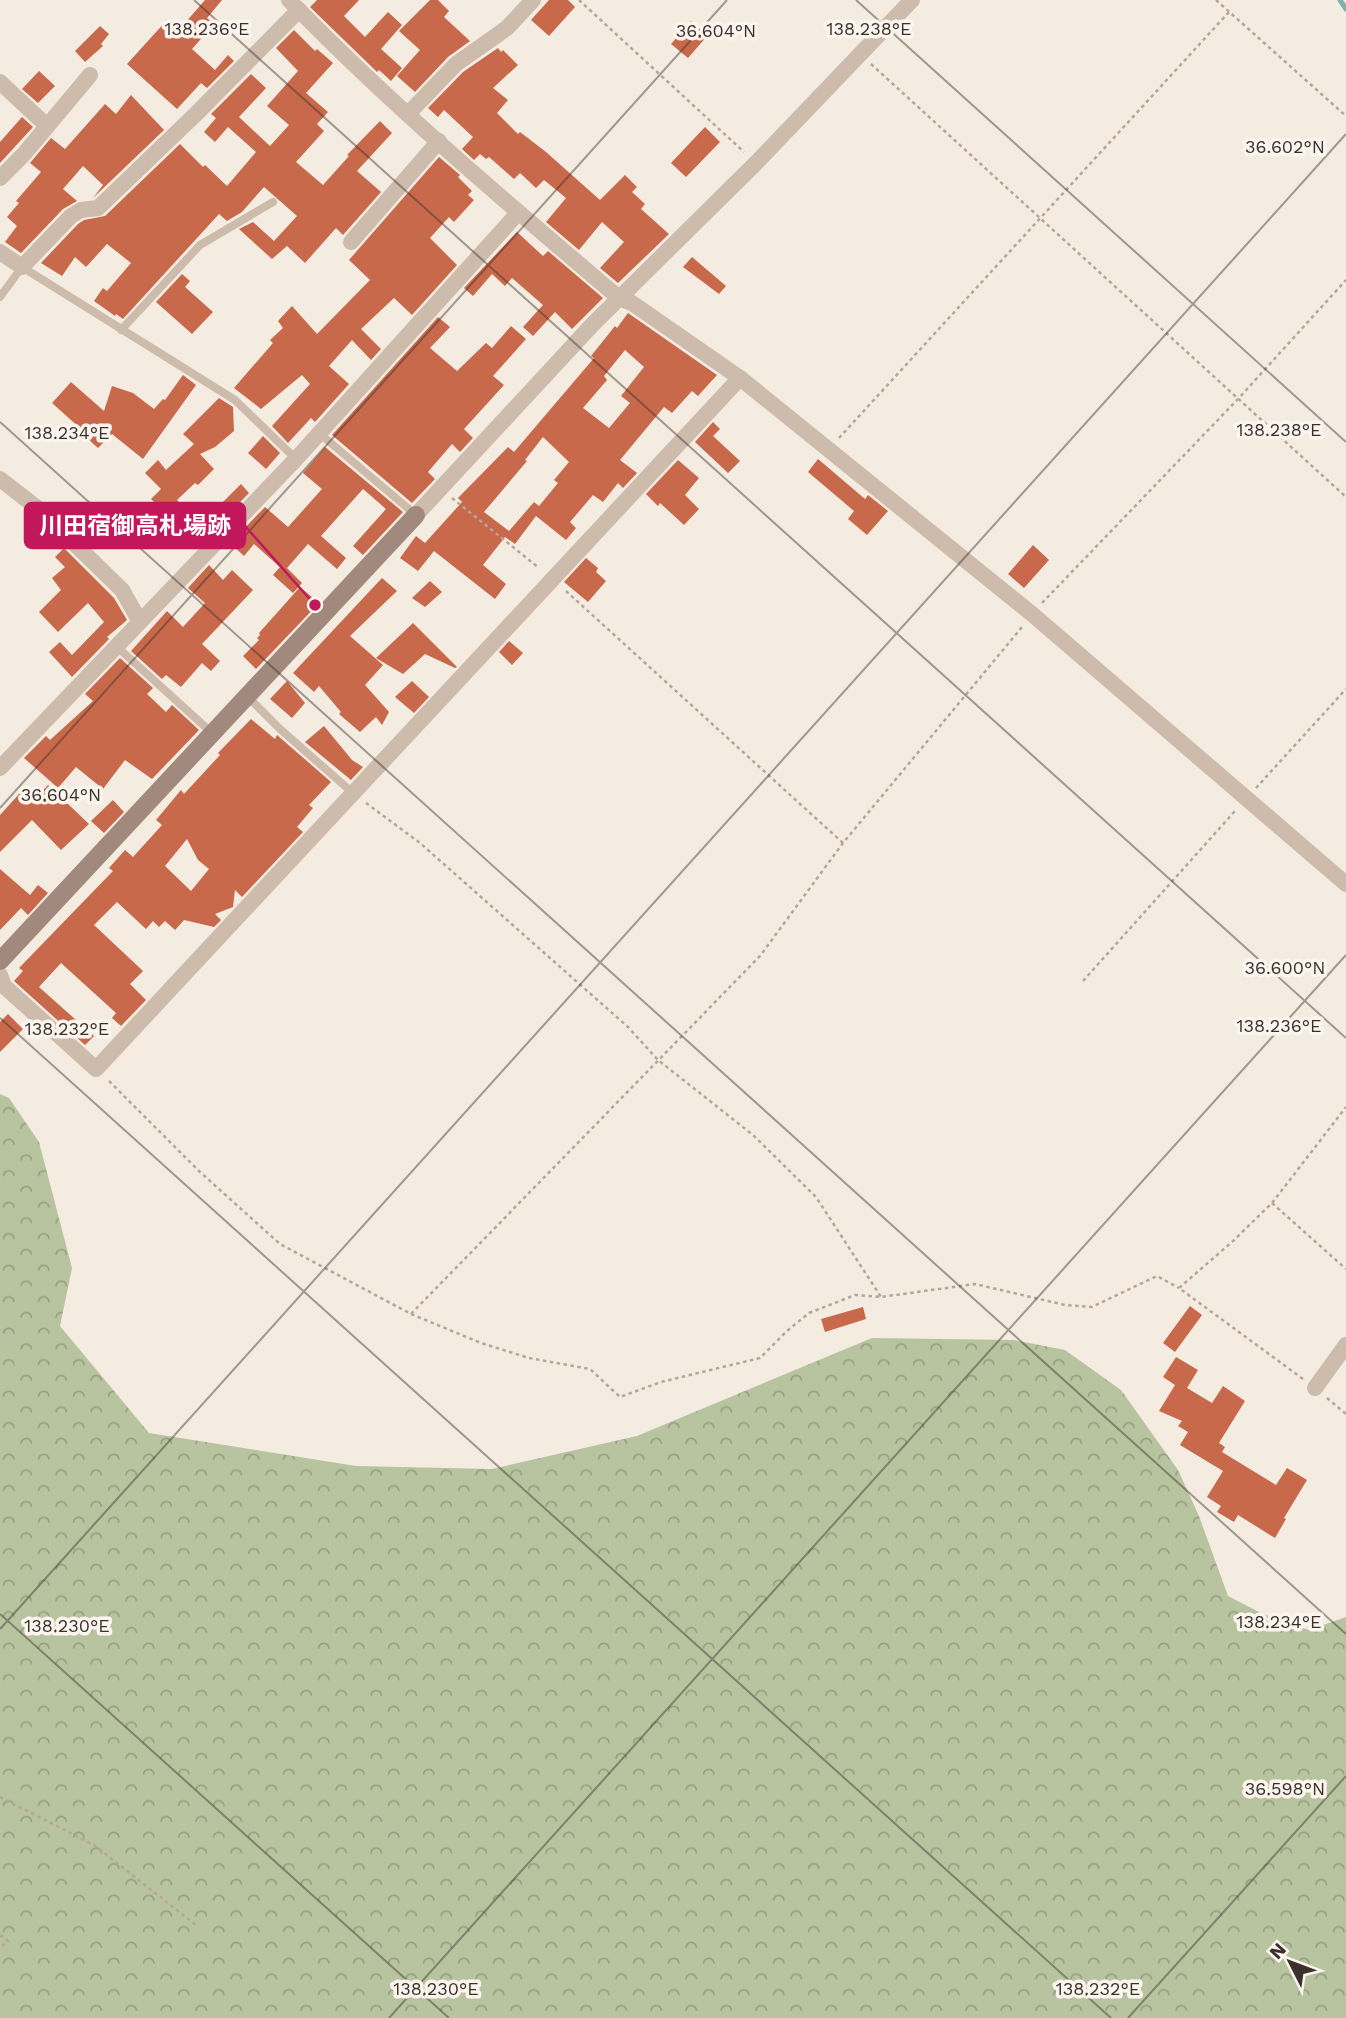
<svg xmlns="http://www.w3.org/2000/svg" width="1346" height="2018" font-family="'Work Sans','Noto Sans JP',sans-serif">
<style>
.forest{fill:url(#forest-crowns)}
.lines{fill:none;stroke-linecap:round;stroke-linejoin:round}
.stream{stroke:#7fb0b2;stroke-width:5}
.building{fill:#c8694b;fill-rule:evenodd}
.path{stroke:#b9a596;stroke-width:2.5;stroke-dasharray:3.5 3.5;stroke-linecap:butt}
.lane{stroke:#cdbbac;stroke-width:8}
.street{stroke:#cdbbac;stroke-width:16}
.secondary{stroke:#a18a7d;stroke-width:18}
.ticks{fill:none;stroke:#3b302b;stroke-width:2;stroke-opacity:0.45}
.ticks-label{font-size:18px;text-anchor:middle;fill:#3b302b;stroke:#fbf5ee;stroke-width:7;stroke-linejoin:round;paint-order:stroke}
.leader{fill:none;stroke:#c2185b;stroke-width:2.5}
.callout-dot{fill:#c2185b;stroke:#fbf5ee;stroke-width:2.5}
.callout{fill:#c2185b;stroke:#c2185b;stroke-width:2.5}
.callout-label{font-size:24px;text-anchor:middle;font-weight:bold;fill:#fff}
</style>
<defs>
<pattern id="forest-crowns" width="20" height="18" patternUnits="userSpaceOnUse" patternTransform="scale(1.75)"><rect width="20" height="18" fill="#b8c4a0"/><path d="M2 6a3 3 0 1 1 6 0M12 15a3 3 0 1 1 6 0" fill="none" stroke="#97a083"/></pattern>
</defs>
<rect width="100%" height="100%" fill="#f4ebe1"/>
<path class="forest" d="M 0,1094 L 9,1098 L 39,1142 L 72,1268 L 60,1326 L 149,1433 L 356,1466 L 492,1469 L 637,1436 L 872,1338 L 1014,1340 L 1065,1350 L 1121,1390 L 1178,1470 L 1199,1516 L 1228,1596 L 1263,1614 L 1309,1630 L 1346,1617 L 1346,2018 L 0,2018 Z"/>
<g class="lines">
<path class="stream" d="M 1340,0 L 1346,9"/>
</g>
<g class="building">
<path d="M 205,0 L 222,0 L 207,18 L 214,24 L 192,49 L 215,70 L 228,55 L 234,61 L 207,88 L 201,83 L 177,109 L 127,64 L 167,20 L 178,31 Z"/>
<path d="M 317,0 L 359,0 L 344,16 L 365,37 L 388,12 L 402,25 L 381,49 L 402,68 L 391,81 L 379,70 L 377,72 L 310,7 Z"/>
<path d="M 430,0 L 438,0 L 449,11 L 444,17 L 470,41 L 448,57 L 415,92 L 397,76 L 420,50 L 399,31 Z"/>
<path d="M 549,0 L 568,0 L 575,7 L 549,36 L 531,20 Z"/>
<path d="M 691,21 L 708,35 L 688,58 L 671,44 Z"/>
<path d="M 100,26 L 109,34 L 101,44 L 103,46 L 85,62 L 75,51 Z"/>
<path d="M 294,30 L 315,51 L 317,49 L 333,63 L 306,93 L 328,112 L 317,124 L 324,131 L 296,162 L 323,185 L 349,156 L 347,155 L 380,121 L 392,133 L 357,171 L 381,192 L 343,235 L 336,228 L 305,263 L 287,246 L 272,259 L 239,229 L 253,222 L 274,241 L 297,216 L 264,187 L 242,212 L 227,221 L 219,214 L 123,319 L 116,314 L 115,316 L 94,301 L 103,288 L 107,291 L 131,263 L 107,244 L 86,267 L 75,257 L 62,276 L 41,263 L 78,224 L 84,220 L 105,216 L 180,144 L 203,167 L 205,165 L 227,186 L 256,152 L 228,127 L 215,142 L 204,132 L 216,118 L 211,114 L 251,74 L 266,88 L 239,117 L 270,146 L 289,125 L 267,106 L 298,71 L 276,48 Z"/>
<path d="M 498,48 L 501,52 L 503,50 L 518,65 L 493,88 L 508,100 L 497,113 L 518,134 L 520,132 L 546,152 L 600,200 L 625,175 L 637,187 L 632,192 L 645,204 L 641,209 L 669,234 L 618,283 L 600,268 L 624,242 L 602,222 L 579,250 L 546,222 L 566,198 L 544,180 L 536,188 L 520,173 L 514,179 L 489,157 L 486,159 L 480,154 L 474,160 L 462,149 L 473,137 L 444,110 L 438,117 L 428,108 L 463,72 Z"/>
<path d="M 39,71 L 55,86 L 38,103 L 22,89 Z"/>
<path d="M 131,95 L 164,130 L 93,198 L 103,185 L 83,166 L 63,189 L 77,201 L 63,209 L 21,253 L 5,242 L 17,226 L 7,217 L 19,203 L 16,201 L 41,172 L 30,163 L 51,138 L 65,149 L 105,104 L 116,114 Z"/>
<path d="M 22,117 L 33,127 L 0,163 L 0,142 Z"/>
<path d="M 705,127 L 720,142 L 686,177 L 671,163 Z"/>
<path d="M 439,157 L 460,175 L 458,177 L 472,191 L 468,195 L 474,200 L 454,222 L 449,217 L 430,238 L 457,265 L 412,315 L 394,298 L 361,329 L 381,349 L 371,360 L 352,340 L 329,366 L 349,384 L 315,422 L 311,418 L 288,443 L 272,426 L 310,384 L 302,375 L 261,409 L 234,388 L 273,343 L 270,340 L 283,328 L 278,321 L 292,306 L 317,334 L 370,280 L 349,260 Z"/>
<path d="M 517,232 L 543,256 L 548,251 L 603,298 L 572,329 L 555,312 L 533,336 L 523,327 L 543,305 L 512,278 L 505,286 L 492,274 L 473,296 L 464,288 Z"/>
<path d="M 692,257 L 726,286 L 719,294 L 683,267 Z"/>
<path d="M 182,274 L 190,281 L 185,287 L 213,312 L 192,334 L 156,302 Z"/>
<path d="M 628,313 L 717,375 L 698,396 L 692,391 L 672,413 L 664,407 L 620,460 L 637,473 L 623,488 L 618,483 L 603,502 L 593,495 L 570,522 L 576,528 L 566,540 L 536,516 L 515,544 L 505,537 L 483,565 L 506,584 L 495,599 L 434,551 L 418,571 L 400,558 L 416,536 L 425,543 L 462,502 L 458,498 L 508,447 L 514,452 L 594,358 L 591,356 L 615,326 L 617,328 ZM 625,350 L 644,367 L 621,396 L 630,403 L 609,428 L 583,408 L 607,380 L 604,376 ZM 543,437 L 569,462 L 554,480 L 558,483 L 539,506 L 534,502 L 509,531 L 484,512 L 527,461 L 525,460 Z"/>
<path d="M 438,317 L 450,327 L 430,348 L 457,371 L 486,343 L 492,348 L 511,326 L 526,339 L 493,376 L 504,385 L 464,429 L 473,438 L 460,452 L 452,444 L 428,472 L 435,479 L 412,503 L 332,435 Z"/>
<path d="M 183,375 L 196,385 L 143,459 L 112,434 L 98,448 L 79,431 L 81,429 L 52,403 L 71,382 L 104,411 L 112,386 L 133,393 L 154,409 L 163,399 L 165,400 Z"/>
<path d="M 219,398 L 233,407 L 234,431 L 215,447 L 200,454 L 214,469 L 198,485 L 195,483 L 177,500 L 198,521 L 186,533 L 151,499 L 161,489 L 145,473 L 158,460 L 166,470 L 194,444 L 183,434 Z"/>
<path d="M 713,422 L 720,429 L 713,436 L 740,461 L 728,473 L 695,442 Z"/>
<path d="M 263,436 L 280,453 L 266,469 L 248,453 Z"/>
<path d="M 325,447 L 403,512 L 363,555 L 353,546 L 386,509 L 363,489 L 321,536 L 346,558 L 337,569 L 308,544 L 287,568 L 302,583 L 293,593 L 273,575 L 280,567 L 254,544 L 244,556 L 230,543 L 265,507 L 288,527 L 322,489 L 303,473 Z"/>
<path d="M 818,459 L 865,499 L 868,495 L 888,511 L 867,535 L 848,519 L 854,511 L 808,472 Z"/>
<path d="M 678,460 L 699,478 L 685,495 L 699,509 L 684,525 L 660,503 L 658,506 L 646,494 Z"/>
<path d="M 241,484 L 249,493 L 206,537 L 197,528 Z"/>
<path d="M 109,503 L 136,533 L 121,546 L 106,529 L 90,544 L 78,532 Z"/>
<path d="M 1033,545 L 1049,560 L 1024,588 L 1008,574 Z"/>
<path d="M 64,548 L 114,598 L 127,620 L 107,637 L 109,639 L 72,677 L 49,652 L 60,642 L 72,655 L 104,622 L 88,603 L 58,632 L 39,612 L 61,590 L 52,578 L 65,567 L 55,557 Z"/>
<path d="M 586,558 L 598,568 L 596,572 L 606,581 L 588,602 L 564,582 Z"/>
<path d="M 209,565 L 223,580 L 232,570 L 253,590 L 202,644 L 220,661 L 211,671 L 202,663 L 181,687 L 166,675 L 162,679 L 131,651 L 167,611 L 183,627 L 205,603 L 188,588 Z"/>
<path d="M 382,578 L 397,591 L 350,636 L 383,665 L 365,685 L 389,712 L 382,725 L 376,717 L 360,732 L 339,714 L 341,712 L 319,686 L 314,692 L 293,673 Z"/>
<path d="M 430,581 L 442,592 L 425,607 L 412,598 Z"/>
<path d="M 300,587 L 319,603 L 256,669 L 243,656 L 259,640 L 257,638 L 260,635 L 259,633 Z"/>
<path d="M 413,623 L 457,667 L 455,668 L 425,654 L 403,674 L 376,658 Z"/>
<path d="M 509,641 L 523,653 L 512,665 L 499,652 Z"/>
<path d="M 120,658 L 153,688 L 147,694 L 166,712 L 172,705 L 199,730 L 152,779 L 125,760 L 103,789 L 76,767 L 58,788 L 24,758 L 46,736 L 50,740 L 93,701 L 85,694 Z"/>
<path d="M 287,681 L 305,703 L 292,718 L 270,699 Z"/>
<path d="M 412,681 L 429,697 L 414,713 L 395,697 Z"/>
<path d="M 251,719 L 275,739 L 277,735 L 331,782 L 309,805 L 313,808 L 297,827 L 303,832 L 242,897 L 235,890 L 233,907 L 215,914 L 221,920 L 214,927 L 184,920 L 175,930 L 165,921 L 159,927 L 153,921 L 146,929 L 117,902 L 94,925 L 143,971 L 130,984 L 146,1000 L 121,1026 L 112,1018 L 116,1013 L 61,963 L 39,987 L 94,1036 L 85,1045 L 14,981 L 23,971 L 19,968 L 113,871 L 109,868 L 125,850 L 133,857 L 162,825 L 156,820 L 181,790 L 184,794 L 220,755 L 218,753 ZM 187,839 L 198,860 L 209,869 L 191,891 L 165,866 Z"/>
<path d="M 324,726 L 352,760 L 363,767 L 351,780 L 305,742 Z"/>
<path d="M 48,785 L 89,824 L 61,850 L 32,820 L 0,852 L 0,815 L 20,793 L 32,802 Z"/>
<path d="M 113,800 L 124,812 L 104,833 L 91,821 Z"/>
<path d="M 0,869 L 30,895 L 38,885 L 48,893 L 28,915 L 21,908 L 0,930 Z"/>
<path d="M 8,1014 L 23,1029 L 0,1052 L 0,1022 Z"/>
<path d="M 1190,1306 L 1202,1315 L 1175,1352 L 1163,1343 Z"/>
<path d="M 863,1307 L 866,1319 L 825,1332 L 821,1319 Z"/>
<path d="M 1176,1357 L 1198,1370 L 1187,1388 L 1212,1403 L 1223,1386 L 1245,1401 L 1219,1443 L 1225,1447 L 1222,1452 L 1276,1485 L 1287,1468 L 1307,1480 L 1284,1518 L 1286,1519 L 1275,1538 L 1238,1515 L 1234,1522 L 1217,1512 L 1221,1506 L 1207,1497 L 1223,1471 L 1180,1445 L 1188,1432 L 1178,1426 L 1182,1421 L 1159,1411 L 1175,1385 L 1163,1377 Z"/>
</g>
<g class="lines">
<g class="path">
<path d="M 579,0 L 744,152"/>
<path d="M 1216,0 L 1346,116"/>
<path d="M 871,64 L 1346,497"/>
<path d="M 839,438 L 1229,12"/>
<path d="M 452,498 L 539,568"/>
<path d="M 566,591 L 843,843"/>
<path d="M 1042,603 L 1238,399 L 1346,280"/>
<path d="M 1256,788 L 1346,689"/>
<path d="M 366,803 L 420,843 L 628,1027 L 658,1060 L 753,1135 L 816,1197 L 881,1297"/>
<path d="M 1083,981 L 1235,811"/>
<path d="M 109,1081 L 200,1172 L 280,1244 L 411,1314 L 481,1343 L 529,1358 L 590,1369 L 620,1397 L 661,1382 L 760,1358 L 787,1331 L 809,1313 L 855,1295 L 881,1297 L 975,1284 L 1065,1305 L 1092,1307 L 1157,1276 L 1179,1288"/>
<path d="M 1272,1203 L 1346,1269"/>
<path d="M 411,1314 L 760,956 L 843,843 L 1022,627"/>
<path d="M 1303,1379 L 1179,1288 L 1233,1241 L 1272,1203 L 1346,1107"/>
<path d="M 1327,1398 L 1346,1414"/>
<path d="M 0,1797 L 94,1845 L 197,1926"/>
<path d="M 0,1935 L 8,1941 L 0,1948"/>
</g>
<g class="lane">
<path d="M 0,297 L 22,267 L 235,400 L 296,459"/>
<path d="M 121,330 L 200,245 L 273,202"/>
<path d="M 319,433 L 416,515"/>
<path d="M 115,645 L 212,733"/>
<path d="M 247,696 L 280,729 L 353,793"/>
</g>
<g class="street">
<path d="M 289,0 C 392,106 506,202 619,298 L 632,303 L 740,378 L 1032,614 L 1346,884"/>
<path d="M 0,82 L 46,125"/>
<path d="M 408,114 L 456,64 L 507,28 L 533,0"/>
<path d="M 0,178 L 24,154 L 90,75"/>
<path d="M 351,242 L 439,141"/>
<path d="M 0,252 L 22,267 L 71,216 L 81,210 L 98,208 L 198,112 L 299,10"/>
<path d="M 0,479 L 40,510 L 122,590 L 139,620"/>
<path d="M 416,515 L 593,324 L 756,163 L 912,0"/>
<path d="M 0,768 L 296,459 L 518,213"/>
<path d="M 0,975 L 4,986 L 96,1069 L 740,378"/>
<path d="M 1315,1388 L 1346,1345"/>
</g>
<path class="secondary" d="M 0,961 L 416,515"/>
</g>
<path class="ticks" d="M 194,0 L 1346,1038M 856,0 L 1346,442M 0,422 L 1346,1634M 0,808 L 727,0M 0,1018 L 1111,2018M 0,1614 L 449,2018M 0,1629 L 1346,134M 389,2018 L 1346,955M 1128,2018 L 1346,1776"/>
<g class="ticks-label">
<text x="207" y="35">138.236°E</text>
<text x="869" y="35">138.238°E</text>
<text x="716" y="37">36.604°N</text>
<text x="1285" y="153">36.602°N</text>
<text x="1279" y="436">138.238°E</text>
<text x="67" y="439">138.234°E</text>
<text x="61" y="801">36.604°N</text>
<text x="1285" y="974">36.600°N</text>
<text x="1279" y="1032">138.236°E</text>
<text x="67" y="1035">138.232°E</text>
<text x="1279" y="1628">138.234°E</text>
<text x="67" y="1632">138.230°E</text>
<text x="1285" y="1795">36.598°N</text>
<text x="436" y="1995">138.230°E</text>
<text x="1098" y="1995">138.232°E</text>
</g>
<path class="leader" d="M315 605L245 526"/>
<circle class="callout-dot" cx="315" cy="605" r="7"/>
<rect class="callout" x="25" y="503" width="220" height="45" rx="7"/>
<g class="callout-label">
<text x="135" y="534">川田宿御高札場跡</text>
</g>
<g transform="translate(1290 1962) rotate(312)" stroke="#fbf5ee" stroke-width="5" paint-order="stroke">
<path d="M0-5L12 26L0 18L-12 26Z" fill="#3b302b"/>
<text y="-10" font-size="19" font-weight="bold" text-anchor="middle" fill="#3b302b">N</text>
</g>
</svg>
